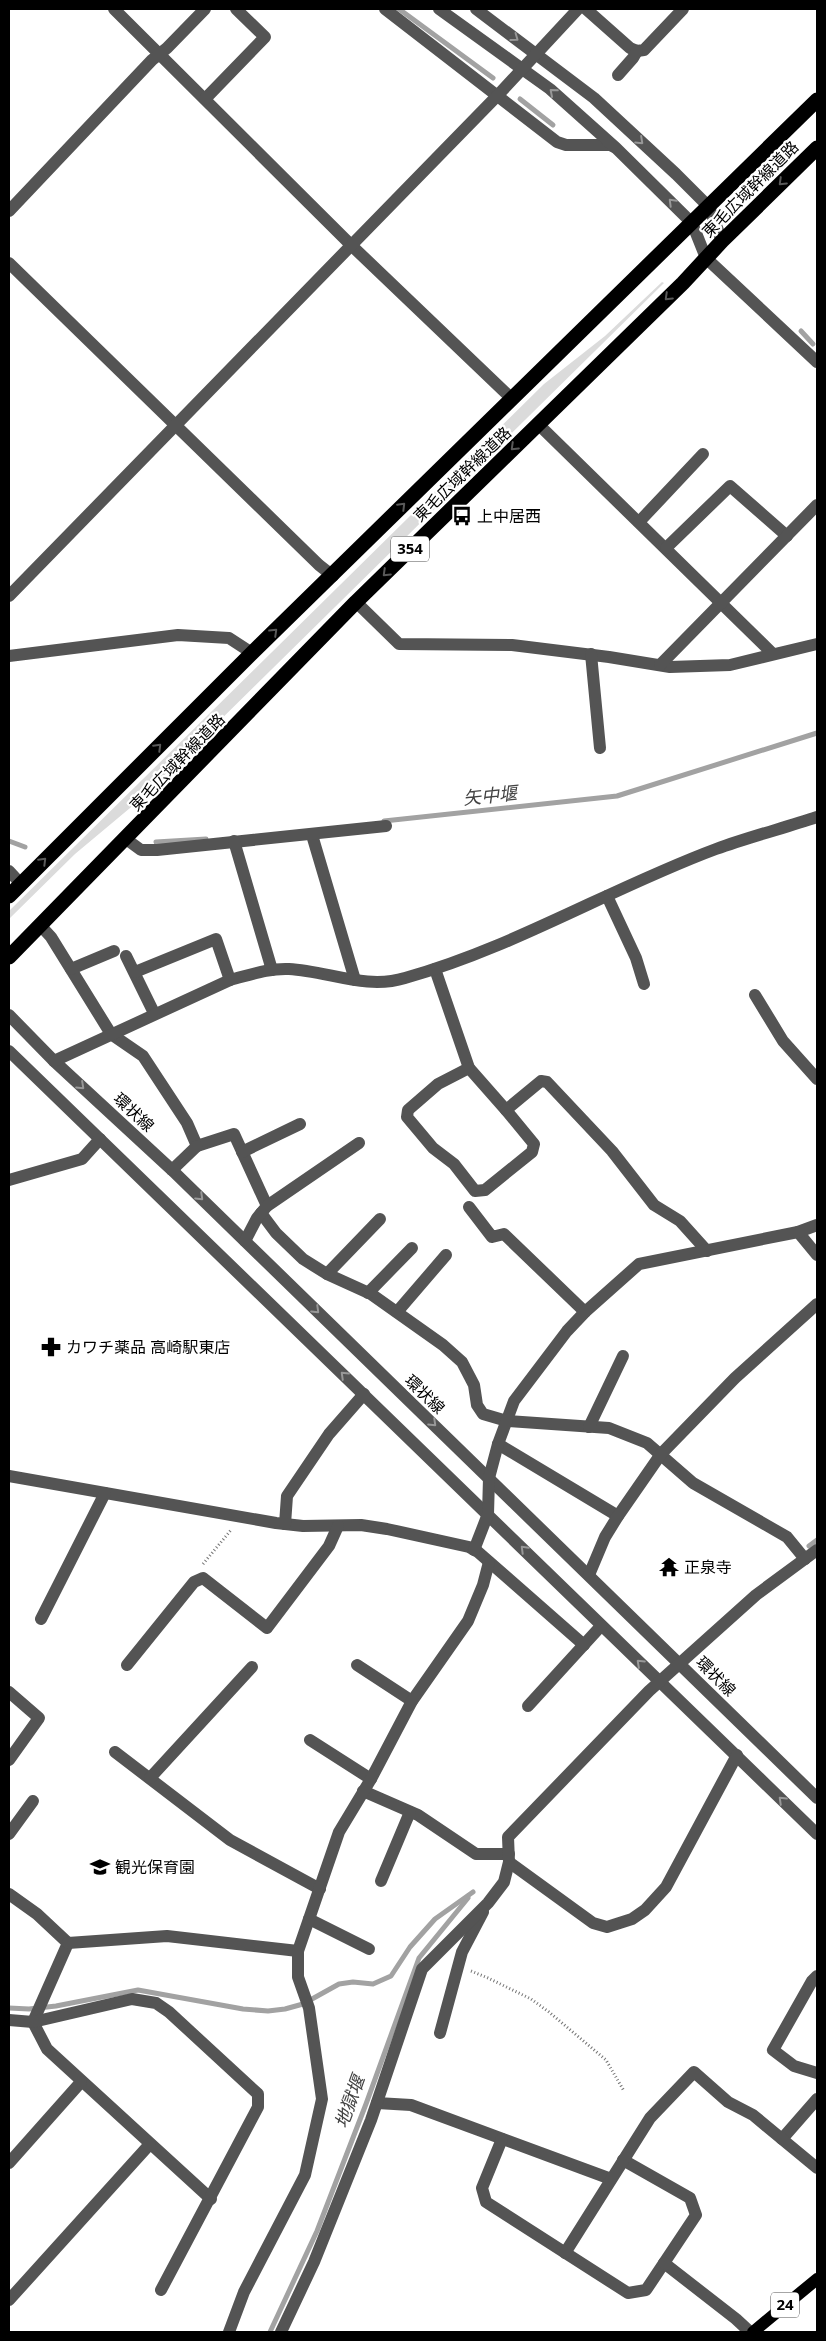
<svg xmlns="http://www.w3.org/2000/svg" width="826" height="2341" font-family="'Open Sans','Noto Sans JP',sans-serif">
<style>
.green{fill:#dbdbdb}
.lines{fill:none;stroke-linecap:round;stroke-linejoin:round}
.stream{stroke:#a2a2a2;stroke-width:5}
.path{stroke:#767676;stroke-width:3;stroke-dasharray:1 2.5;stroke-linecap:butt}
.minor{stroke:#545454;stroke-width:12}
.major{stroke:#000;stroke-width:12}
.highway{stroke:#000;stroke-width:15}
.oneway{stroke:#989898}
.oneway2{stroke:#595959}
.labels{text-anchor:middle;stroke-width:4.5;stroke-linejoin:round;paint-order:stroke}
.shield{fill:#fff;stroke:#4c4c4c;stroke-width:1}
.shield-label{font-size:15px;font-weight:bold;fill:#000}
.street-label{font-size:16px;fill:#000;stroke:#fff}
.poi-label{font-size:16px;fill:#000;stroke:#fff;text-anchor:start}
.water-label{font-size:18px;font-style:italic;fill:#434343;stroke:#fff}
</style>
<rect width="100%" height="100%" fill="#fff"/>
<path class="green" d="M 662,282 L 664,283 L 136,803 L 75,854 L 9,919 L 9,911 L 544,384 L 605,336 Z"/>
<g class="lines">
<g class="stream">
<path d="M 399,9 L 493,78"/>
<path d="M 520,99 L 553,125"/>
<path d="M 801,331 L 813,344"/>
<path d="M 384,821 L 617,796 L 817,733"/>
<path d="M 9,841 L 25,847"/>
<path d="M 156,842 L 206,839"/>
<path d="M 809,1546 L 817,1540"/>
<path d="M 9,2008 L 29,2009 L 56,2006 L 138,1990 L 243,2009 L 268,2011 L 285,2009 L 303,2004 L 339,1984 L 353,1982 L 373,1984 L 391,1976 L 410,1947 L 435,1919 L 473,1892"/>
<path d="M 270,2332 L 317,2231 L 366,2104 L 419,1958 L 468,1898"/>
</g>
<g class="path">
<path d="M 203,1564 L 231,1530"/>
<path d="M 471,1971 L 488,1978 L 531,1999 L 549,2012 L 606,2060 L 624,2091"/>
</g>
<g class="minor">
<path d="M 114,9 L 351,245 L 511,398"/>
<path d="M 385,9 L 557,142 L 566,145 L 610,145 L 614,147"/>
<path d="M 439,9 L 550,89 L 616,148 L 692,223 L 706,258 L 817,362"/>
<path d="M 476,9 L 594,98 L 676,174 L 709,207 L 722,241"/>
<path d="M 586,9 L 630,48 L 637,51 L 644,50 L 683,9"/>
<path d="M 618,75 L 633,58 L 637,51"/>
<path d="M 205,99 L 265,37 L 236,9"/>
<path d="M 9,211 L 152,60 L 167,48 L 205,9"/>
<path d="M 9,263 L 319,565 L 333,576"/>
<path d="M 538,424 L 773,654"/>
<path d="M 639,522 L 703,454"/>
<path d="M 666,548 L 730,486 L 787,536"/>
<path d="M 9,596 L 498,95 L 578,9"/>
<path d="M 356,602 L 399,644 L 512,645 L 609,657 L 670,667 L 730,665 L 817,644"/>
<path d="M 591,654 L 600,748"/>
<path d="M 9,656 L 178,635 L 229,638 L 252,653"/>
<path d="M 660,665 L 817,505"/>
<path d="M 312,835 L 355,980"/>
<path d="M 126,839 L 141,850 L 157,850 L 386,826"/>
<path d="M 234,841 L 272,970"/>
<path d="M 9,871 L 21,884"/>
<path d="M 607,896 L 636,958 L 644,984"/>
<path d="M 40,925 L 51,937 L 111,1034 L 143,1056 L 187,1123 L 197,1146 L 234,1134 L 267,1206"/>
<path d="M 126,956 L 154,1013"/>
<path d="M 71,969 L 114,951"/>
<path d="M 435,969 L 469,1068 L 506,1110 L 541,1081 L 547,1082 L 612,1151 L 654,1205 L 680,1221 L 707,1251"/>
<path d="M 135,972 L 216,939 L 230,980"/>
<path d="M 755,995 L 783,1041 L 817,1079"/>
<path d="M 9,1015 L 54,1061 L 172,1170 L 817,1798"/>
<path d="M 9,1051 L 817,1834"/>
<path d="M 54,1061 L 230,980 C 250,975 269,968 289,969 C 328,971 366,990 405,978 C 513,948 611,888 716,849 C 749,837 784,828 817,817"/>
<path d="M 469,1068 L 438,1084 L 408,1110 L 407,1117 L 433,1148 L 454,1164 L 475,1191 L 485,1190 L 532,1152 L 534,1144 L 506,1110"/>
<path d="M 242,1152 L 300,1124"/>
<path d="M 172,1170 L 197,1146"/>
<path d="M 9,1180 L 82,1159 L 100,1139"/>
<path d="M 469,1207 L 492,1237 L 504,1234 L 585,1312"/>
<path d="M 261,1213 L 276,1233 L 303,1259 L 327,1274 L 371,1294 L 443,1345 L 462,1362 L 474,1385 L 477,1405 L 483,1414 L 507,1421 L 609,1428 L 647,1443 L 693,1483 L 787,1537 L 805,1559"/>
<path d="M 798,1232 L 817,1255"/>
<path d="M 245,1241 L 257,1218 L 267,1206 L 359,1143"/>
<path d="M 327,1274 L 380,1219"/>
<path d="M 368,1293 L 412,1248"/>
<path d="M 397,1312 L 446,1255"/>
<path d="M 589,1427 L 623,1356"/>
<path d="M 498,1444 L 618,1516"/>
<path d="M 9,1476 L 276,1523 L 303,1526 L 361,1525 L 387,1529 L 469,1547 L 478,1552 L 584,1645"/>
<path d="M 285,1524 L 287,1496 L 329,1434 L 364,1394"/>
<path d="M 474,1550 L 488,1514 L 489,1478 L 498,1444 L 514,1401 L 567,1331 L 585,1312 L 639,1264 L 798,1232 L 817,1225"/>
<path d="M 589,1575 L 605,1537 L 618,1516 L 661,1454 L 735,1378 L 817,1304"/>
<path d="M 41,1619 L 105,1493"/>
<path d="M 127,1665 L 194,1582 L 203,1578 L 267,1628 L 329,1546 L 338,1526"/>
<path d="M 357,1665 L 412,1701"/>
<path d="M 9,1692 L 39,1718 L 9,1760"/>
<path d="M 528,1706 L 601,1626"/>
<path d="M 310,1740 L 371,1779"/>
<path d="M 115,1752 L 230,1840 L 320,1889"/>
<path d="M 150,1778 L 252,1667"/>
<path d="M 363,1791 L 418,1815 L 476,1854 L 509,1854"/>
<path d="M 9,1834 L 33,1801"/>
<path d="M 509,1862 L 593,1923 L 607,1927 L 632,1919 L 645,1910 L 666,1887 L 737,1755"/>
<path d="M 381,1881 L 410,1812"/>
<path d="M 9,1894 L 37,1914 L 68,1943 L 33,2022 L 47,2049 L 211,2199"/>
<path d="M 309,1919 L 369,1949"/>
<path d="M 68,1943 L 167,1936 L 298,1951"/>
<path d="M 817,1976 L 812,1981 L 773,2050 L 794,2066 L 817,2073"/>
<path d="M 9,2020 L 33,2022 L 132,1999 L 156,2003 L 169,2012 L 258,2094 L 258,2107 L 161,2290"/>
<path d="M 440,2033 L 462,1952 L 483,1912"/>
<path d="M 377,2103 L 411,2105 L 611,2179"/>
<path d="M 502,2139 L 482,2188 L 486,2202 L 628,2293 L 646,2290 L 696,2215 L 690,2198 L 623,2160"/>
<path d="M 782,2139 L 817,2099"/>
<path d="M 9,2163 L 81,2082"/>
<path d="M 565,2253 L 650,2118 L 694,2072 L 728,2102 L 753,2115 L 817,2168"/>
<path d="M 664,2263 L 736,2319 L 750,2332"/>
<path d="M 9,2300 L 150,2144"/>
<path d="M 229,2332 L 244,2292 L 305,2175 L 322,2099 L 309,2008 L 298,1977 L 298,1951 L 339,1832 L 371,1779 L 412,1701 L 468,1621 L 483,1585 L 489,1562"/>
<path d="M 281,2332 L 314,2262 L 371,2120 L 422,1969 L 488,1903 L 504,1882 L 509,1862 L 508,1837 L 649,1691 L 756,1595 L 817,1550"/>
</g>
<path class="major" d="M 753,2332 L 817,2279"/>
<g class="highway">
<path d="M 9,896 L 252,653 L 817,100"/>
<path d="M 9,957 L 356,602 L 683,283 L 722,241 L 817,148"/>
</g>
</g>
<defs><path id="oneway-chevron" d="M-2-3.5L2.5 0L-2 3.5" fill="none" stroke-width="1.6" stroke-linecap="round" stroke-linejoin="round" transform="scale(1.25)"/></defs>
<g class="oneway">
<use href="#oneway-chevron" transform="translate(515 38) rotate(36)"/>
<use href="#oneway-chevron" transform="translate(553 92) rotate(-139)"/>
<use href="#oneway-chevron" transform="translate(640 141) rotate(43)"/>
<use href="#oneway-chevron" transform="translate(672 202) rotate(-135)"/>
<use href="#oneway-chevron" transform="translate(81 1086) rotate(43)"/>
<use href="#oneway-chevron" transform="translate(200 1197) rotate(44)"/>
<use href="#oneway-chevron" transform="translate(316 1310) rotate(44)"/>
<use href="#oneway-chevron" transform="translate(344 1375) rotate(-136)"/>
<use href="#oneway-chevron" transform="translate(433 1423) rotate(44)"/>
<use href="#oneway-chevron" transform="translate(524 1549) rotate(-135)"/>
<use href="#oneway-chevron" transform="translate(640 1663) rotate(-137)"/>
<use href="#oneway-chevron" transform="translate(782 1800) rotate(-136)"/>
</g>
<g class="oneway2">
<use href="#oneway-chevron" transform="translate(782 182) rotate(136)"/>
<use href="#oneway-chevron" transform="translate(668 297) rotate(136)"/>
<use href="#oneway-chevron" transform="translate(514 447) rotate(136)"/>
<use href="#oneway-chevron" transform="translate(402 506) rotate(-45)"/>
<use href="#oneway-chevron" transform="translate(386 573) rotate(136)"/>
<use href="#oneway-chevron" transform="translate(274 632) rotate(-44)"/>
<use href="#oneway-chevron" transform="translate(158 747) rotate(-45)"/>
<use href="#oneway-chevron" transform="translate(43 861) rotate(-45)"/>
</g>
<defs>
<symbol id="bus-bare" viewBox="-9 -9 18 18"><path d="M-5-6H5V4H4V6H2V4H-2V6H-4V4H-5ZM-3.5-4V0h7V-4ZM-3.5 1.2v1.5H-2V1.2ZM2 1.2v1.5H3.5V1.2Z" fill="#000" stroke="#fff" stroke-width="2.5" paint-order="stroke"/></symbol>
<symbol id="pharmacy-bare" viewBox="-9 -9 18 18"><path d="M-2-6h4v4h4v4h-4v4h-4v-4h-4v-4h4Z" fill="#000" stroke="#fff" stroke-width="2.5" paint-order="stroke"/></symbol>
<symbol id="temple-bare" viewBox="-9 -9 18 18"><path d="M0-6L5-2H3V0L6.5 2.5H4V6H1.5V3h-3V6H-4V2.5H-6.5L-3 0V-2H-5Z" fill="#000" stroke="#fff" stroke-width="2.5" paint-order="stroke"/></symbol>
<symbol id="school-bare" viewBox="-9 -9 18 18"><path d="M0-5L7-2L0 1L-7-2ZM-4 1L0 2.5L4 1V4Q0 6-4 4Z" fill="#000" stroke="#fff" stroke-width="2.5" paint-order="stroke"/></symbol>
</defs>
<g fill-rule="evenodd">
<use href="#bus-bare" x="448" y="502" width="28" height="28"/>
<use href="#pharmacy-bare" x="37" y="1333" width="28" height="28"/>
<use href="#temple-bare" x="655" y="1553" width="28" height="28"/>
<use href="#school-bare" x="86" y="1853" width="28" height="28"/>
</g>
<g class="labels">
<g class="shield">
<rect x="391" y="536.5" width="38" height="25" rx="4"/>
<rect x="771" y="2292.5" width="28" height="25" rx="4"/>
</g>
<g class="shield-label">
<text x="410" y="554">354</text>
<text x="785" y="2310">24</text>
</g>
<g class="street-label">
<text transform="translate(750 189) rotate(-45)" y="6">東毛広域幹線道路</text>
<text transform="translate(462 474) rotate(-44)" y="6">東毛広域幹線道路</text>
<text transform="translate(177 762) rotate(-46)" y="6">東毛広域幹線道路</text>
<text transform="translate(134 1112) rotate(43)" y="6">環状線</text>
<text transform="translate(425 1394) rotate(44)" y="6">環状線</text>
<text transform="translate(716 1676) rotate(45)" y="6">環状線</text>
</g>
<g class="poi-label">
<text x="477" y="522">上中居西</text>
<text x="66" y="1353">カワチ薬品 高崎駅東店</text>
<text x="684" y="1573">正泉寺</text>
<text x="115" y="1873">観光保育園</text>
</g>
<g class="water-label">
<text transform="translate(490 796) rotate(-6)" y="6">矢中堰</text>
<text transform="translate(350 2102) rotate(-70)" y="6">地獄堰</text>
</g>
</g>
<rect width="826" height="2341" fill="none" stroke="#000000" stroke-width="20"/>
</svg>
